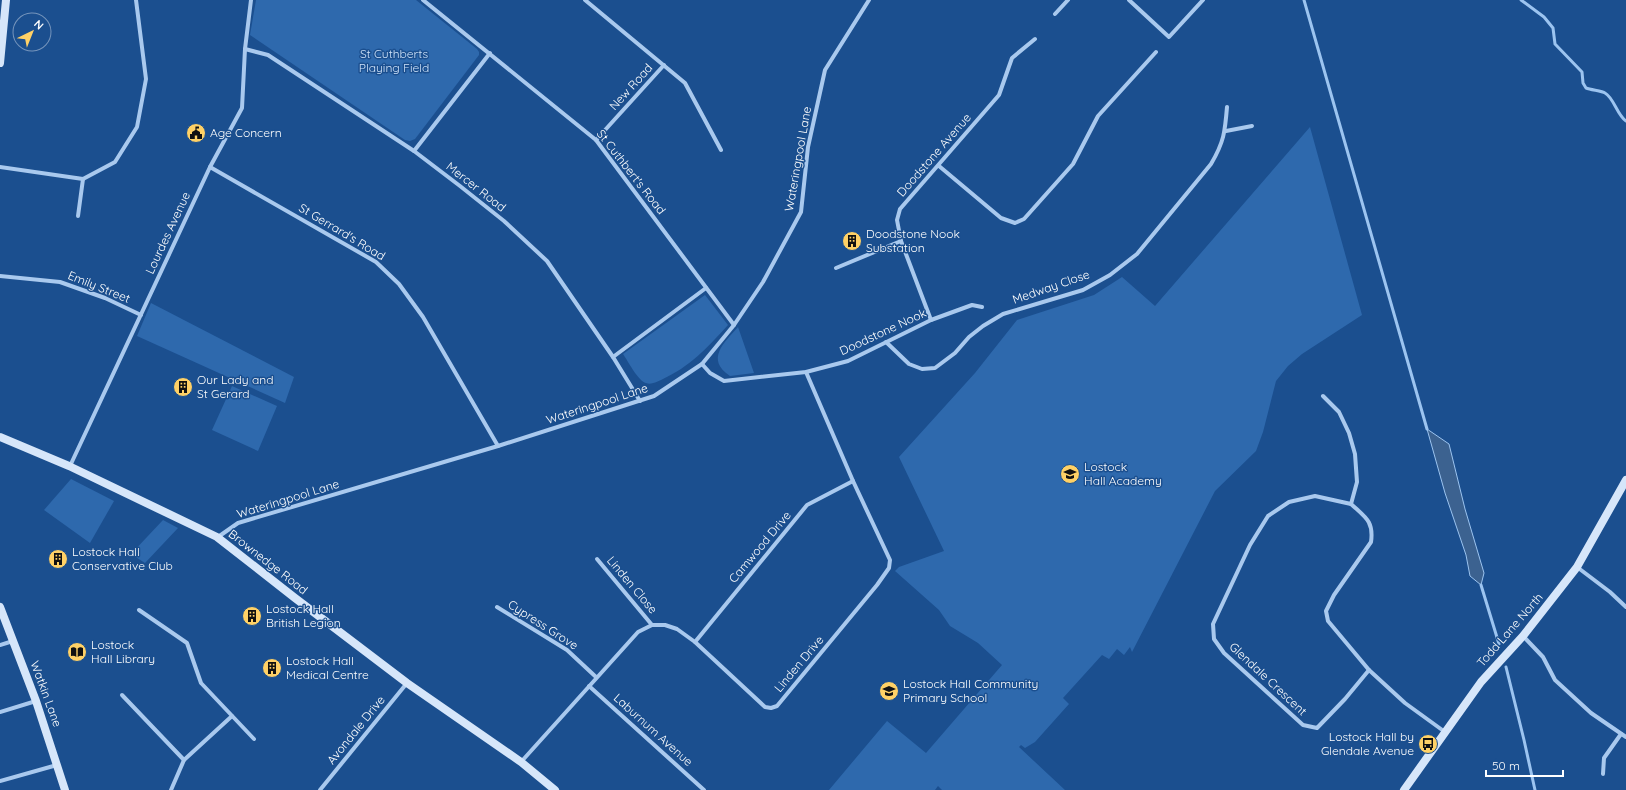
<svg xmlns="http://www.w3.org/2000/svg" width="1626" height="790" font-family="Quicksand,sans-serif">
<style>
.green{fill:#2e69ad}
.water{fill:#3c6290;stroke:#9cc4f0}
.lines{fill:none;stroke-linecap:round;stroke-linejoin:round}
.stream{stroke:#9cc4f0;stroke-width:3}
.street{stroke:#a9c9ee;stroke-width:4}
.secondary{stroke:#d6e6fa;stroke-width:8}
.labels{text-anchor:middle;stroke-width:3;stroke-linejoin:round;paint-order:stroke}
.park-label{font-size:12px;fill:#cfe3fa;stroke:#1b4f8f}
.street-label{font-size:12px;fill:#fff;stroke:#1b4f8f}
.poi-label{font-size:12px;fill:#fff;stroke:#1b4f8f;text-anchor:start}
</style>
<rect width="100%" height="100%" fill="#1b4f8f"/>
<g class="green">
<path d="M 256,0 L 416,0 L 477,49 L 479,52 L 479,55 L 415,139 L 410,141 L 405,140 L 250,35 Z"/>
<path d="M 1310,127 L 1362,315 L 1302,354 L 1288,366 L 1276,381 L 1263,432 L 1256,451 L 1215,491 L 1132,652 L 1130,647 L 1124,655 L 1117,649 L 1109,659 L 1102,655 L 1063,698 L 1069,704 L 1035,742 L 1025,748 L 1021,745 L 1019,747 L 1065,790 L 942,790 L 938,786 L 935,790 L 829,790 L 887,721 L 926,753 L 1002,665 L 978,643 L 950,626 L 939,610 L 895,571 L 899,567 L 944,551 L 899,457 L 975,373 L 1017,320 L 1094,295 L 1122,277 L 1155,306 Z"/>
<path d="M 705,295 L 728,325 C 706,349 691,366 661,380 C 656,382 651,385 646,383 C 638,381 628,361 623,354 Z"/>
<path d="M 151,303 L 294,377 L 285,403 L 137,336 Z"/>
<path d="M 738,327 L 754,373 L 730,376 C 705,359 724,343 738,327 Z"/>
<path d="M 232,386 L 277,406 L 258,451 L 212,430 Z"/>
<path d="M 71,479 L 114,501 L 90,543 L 44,510 Z"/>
<path d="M 163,520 L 178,528 L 145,563 L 131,554 Z"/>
</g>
<path class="water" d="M 1427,429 L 1449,444 L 1465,509 L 1484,573 L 1481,585 L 1470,576 L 1466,555 L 1445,493 Z"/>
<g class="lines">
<g class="stream">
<path d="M 1304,0 L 1427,429"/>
<path d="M 1521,0 L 1544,17 L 1553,28 L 1555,44 L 1582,72 L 1583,83 L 1586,88 C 1591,90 1602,91 1605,93 C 1614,98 1617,115 1626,121"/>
<path d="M 1481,585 L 1499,644"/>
<path d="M 1506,667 L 1524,740 L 1535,790"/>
</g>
<g class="street">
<path d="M 423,0 L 596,140 L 734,325"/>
<path d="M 585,0 L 685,83 L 721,150"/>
<path d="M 1129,0 L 1169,37 L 1203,0"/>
<path d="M 1055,14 L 1068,0"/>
<path d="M 245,49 L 268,55 L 414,151 L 460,186 L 504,221 L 547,261 L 613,357 L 640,401"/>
<path d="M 1226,131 L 1252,126"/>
<path d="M 596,140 L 664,65"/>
<path d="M 414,151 L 490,53"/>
<path d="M 939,166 L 1001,218 L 1015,223 L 1024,219 L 1073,164 L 1098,116 L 1156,52"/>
<path d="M 0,167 L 83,179 L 115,162 L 137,127 L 146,79 L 136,0"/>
<path d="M 210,167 L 376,262 L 399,284 L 423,317 L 498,446"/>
<path d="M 78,216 L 83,179"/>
<path d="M 836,268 L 901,241"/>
<path d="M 0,276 L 60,282 L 105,298 L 141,315"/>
<path d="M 931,320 L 901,241 L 897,220 L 900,209 L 999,95 L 1012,58 L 1035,39"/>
<path d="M 886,342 L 909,364 L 922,369 L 935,368 L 955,353 L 969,337 L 983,326 L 1003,314 L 1083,290 L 1110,275 L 1137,254 L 1211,164 C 1224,142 1225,132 1227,107"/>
<path d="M 613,357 L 706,288"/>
<path d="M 702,364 L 710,373 L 724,381 L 806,372 L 848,361 L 931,320 L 972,305 L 982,307"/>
<path d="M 1323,396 L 1339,412 L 1349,433 L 1355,454 L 1357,482 L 1351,504 C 1365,517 1374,521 1371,542 L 1334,595 L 1326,611 L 1328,621 L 1369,670 L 1405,703 L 1445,732"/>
<path d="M 70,466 L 210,167 L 242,108 L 245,49 L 251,0"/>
<path d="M 1351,504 L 1315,496 L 1289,502 L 1268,516 L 1250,545 L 1213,624 L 1214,639 L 1224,653 L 1303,725 L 1317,728 L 1345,699 L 1369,670"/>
<path d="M 218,537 L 238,523 L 498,446 L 654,396 L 702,364 L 734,325 L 763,282 L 801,212 L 808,147 L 825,70 L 869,0"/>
<path d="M 597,559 L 652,625"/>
<path d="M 1577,567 L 1610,592 L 1626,607"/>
<path d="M 497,607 L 567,650 L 596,677"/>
<path d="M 139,610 L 187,643 L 201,683 L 254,739"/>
<path d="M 1523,636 L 1543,657 L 1555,680 L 1591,713 L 1626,737"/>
<path d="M 695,642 L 807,505 L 853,481"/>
<path d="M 0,645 L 13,641"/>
<path d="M 589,686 L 704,790"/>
<path d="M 122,695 L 184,760"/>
<path d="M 0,712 L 36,701"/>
<path d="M 521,762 L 638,632 L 652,625 L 665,625 L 677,629 L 695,642 L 765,707 L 771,708 L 777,706 L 877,585 L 889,568 L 890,560 L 853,481 L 806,372"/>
<path d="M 1603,774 L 1604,758 L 1621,734"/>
<path d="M 0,781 L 57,765"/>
<path d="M 171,790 L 184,760 L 232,716"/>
<path d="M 320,790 L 407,683"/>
</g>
<g class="secondary">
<path d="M 0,63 L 6,0"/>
<path d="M 0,437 L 69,466 L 217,537 L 295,598 L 407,683 L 521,762 L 555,790"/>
<path d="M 0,607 L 36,701 L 65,790"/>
<path d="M 1404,790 L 1481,682 L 1523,636 L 1577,567 L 1626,480"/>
</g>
</g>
<defs>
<symbol id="civic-disc" viewBox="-11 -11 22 22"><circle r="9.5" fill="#ffd166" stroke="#1b4f8f"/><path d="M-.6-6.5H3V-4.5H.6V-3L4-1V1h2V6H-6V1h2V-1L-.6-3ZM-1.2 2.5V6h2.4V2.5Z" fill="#111"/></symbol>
<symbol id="building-disc" viewBox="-11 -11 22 22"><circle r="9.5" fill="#ffd166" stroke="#1b4f8f"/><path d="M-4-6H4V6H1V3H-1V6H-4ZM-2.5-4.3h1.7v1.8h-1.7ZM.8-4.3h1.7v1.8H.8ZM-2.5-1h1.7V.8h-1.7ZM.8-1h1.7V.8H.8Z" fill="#111"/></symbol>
<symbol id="school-disc" viewBox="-11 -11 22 22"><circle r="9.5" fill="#ffd166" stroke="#1b4f8f"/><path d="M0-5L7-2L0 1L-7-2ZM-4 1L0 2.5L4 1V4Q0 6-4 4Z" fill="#111"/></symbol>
<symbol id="library-disc" viewBox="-11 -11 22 22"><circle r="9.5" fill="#ffd166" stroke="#1b4f8f"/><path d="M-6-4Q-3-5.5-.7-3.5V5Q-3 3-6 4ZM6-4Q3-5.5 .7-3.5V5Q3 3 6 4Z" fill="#111"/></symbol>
<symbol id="bus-disc" viewBox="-11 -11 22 22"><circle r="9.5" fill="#ffd166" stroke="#1b4f8f"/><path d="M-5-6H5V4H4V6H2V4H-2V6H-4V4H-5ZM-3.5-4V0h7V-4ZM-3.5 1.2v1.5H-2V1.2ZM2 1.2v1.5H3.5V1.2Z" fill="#111"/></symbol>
</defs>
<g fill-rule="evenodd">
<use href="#civic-disc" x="185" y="122" width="22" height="22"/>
<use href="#building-disc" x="841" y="230" width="22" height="22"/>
<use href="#building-disc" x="172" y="376" width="22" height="22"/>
<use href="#school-disc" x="1059" y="463" width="22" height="22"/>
<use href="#building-disc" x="47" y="548" width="22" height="22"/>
<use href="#building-disc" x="241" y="605" width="22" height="22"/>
<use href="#library-disc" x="66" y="641" width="22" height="22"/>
<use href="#building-disc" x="261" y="657" width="22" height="22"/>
<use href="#school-disc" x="878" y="680" width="22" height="22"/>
<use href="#bus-disc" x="1417" y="733" width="22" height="22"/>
</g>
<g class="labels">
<g class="park-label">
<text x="394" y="58">St Cuthberts<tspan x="394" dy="14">Playing Field</tspan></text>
</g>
<g class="street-label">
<text transform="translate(631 87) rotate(-48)" y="4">New Road</text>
<text transform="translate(934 155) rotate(-49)" y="4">Doodstone Avenue</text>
<text transform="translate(798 159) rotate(-80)" y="4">Wateringpool Lane</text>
<text transform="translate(631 172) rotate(52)" y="4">St Cuthbert's Road</text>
<text transform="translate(476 187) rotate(38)" y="4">Mercer Road</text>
<text transform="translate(342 232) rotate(31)" y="4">St Gerrard's Road</text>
<text transform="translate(168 233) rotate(-65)" y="4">Lourdes Avenue</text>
<text transform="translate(99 287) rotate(22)" y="4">Emily Street</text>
<text transform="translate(1051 287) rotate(-19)" y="4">Medway Close</text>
<text transform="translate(883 332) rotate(-25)" y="4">Doodstone Nook</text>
<text transform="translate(597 404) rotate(-18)" y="4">Wateringpool Lane</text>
<text transform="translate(288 499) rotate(-17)" y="4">Wateringpool Lane</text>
<text transform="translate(760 547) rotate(-50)" y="4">Camwood Drive</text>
<text transform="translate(268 562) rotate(38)" y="4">Brownedge Road</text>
<text transform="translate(632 585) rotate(50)" y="4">Linden Close</text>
<text transform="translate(543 625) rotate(33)" y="4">Cypress Grove</text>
<text transform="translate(1510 630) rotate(-49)" y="4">Todd Lane North</text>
<text transform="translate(799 664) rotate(-50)" y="4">Linden Drive</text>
<text transform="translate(1268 679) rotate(43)" y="4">Glendale Crescent</text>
<text transform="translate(46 694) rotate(70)" y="4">Watkin Lane</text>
<text transform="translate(356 730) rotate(-51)" y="4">Avondale Drive</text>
<text transform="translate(653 730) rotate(42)" y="4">Laburnum Avenue</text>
</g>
<g class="poi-label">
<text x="210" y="137">Age Concern</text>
<text x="866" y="238">Doodstone Nook<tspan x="866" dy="14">Substation</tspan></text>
<text x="197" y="384">Our Lady and<tspan x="197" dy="14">St Gerard</tspan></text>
<text x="1084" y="471">Lostock<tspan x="1084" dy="14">Hall Academy</tspan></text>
<text x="72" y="556">Lostock Hall<tspan x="72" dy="14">Conservative Club</tspan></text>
<text x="266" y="613">Lostock Hall<tspan x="266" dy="14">British Legion</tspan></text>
<text x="91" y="649">Lostock<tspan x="91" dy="14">Hall Library</tspan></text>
<text x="286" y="665">Lostock Hall<tspan x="286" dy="14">Medical Centre</tspan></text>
<text x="903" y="688">Lostock Hall Community<tspan x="903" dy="14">Primary School</tspan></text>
<text x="1414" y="741" text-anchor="end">Lostock Hall by<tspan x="1414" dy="14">Glendale Avenue</tspan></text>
</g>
</g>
<g transform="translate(32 32) rotate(43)"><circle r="19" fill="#1b4f8f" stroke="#7695bc"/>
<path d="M0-3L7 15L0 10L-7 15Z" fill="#ffd166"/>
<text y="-6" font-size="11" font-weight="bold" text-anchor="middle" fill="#ffffff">N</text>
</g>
<path d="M1486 770v6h77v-6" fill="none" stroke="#ffffff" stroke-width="2"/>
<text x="1492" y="770" font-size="12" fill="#ffffff" stroke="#1b4f8f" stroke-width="3" paint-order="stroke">50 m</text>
</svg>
